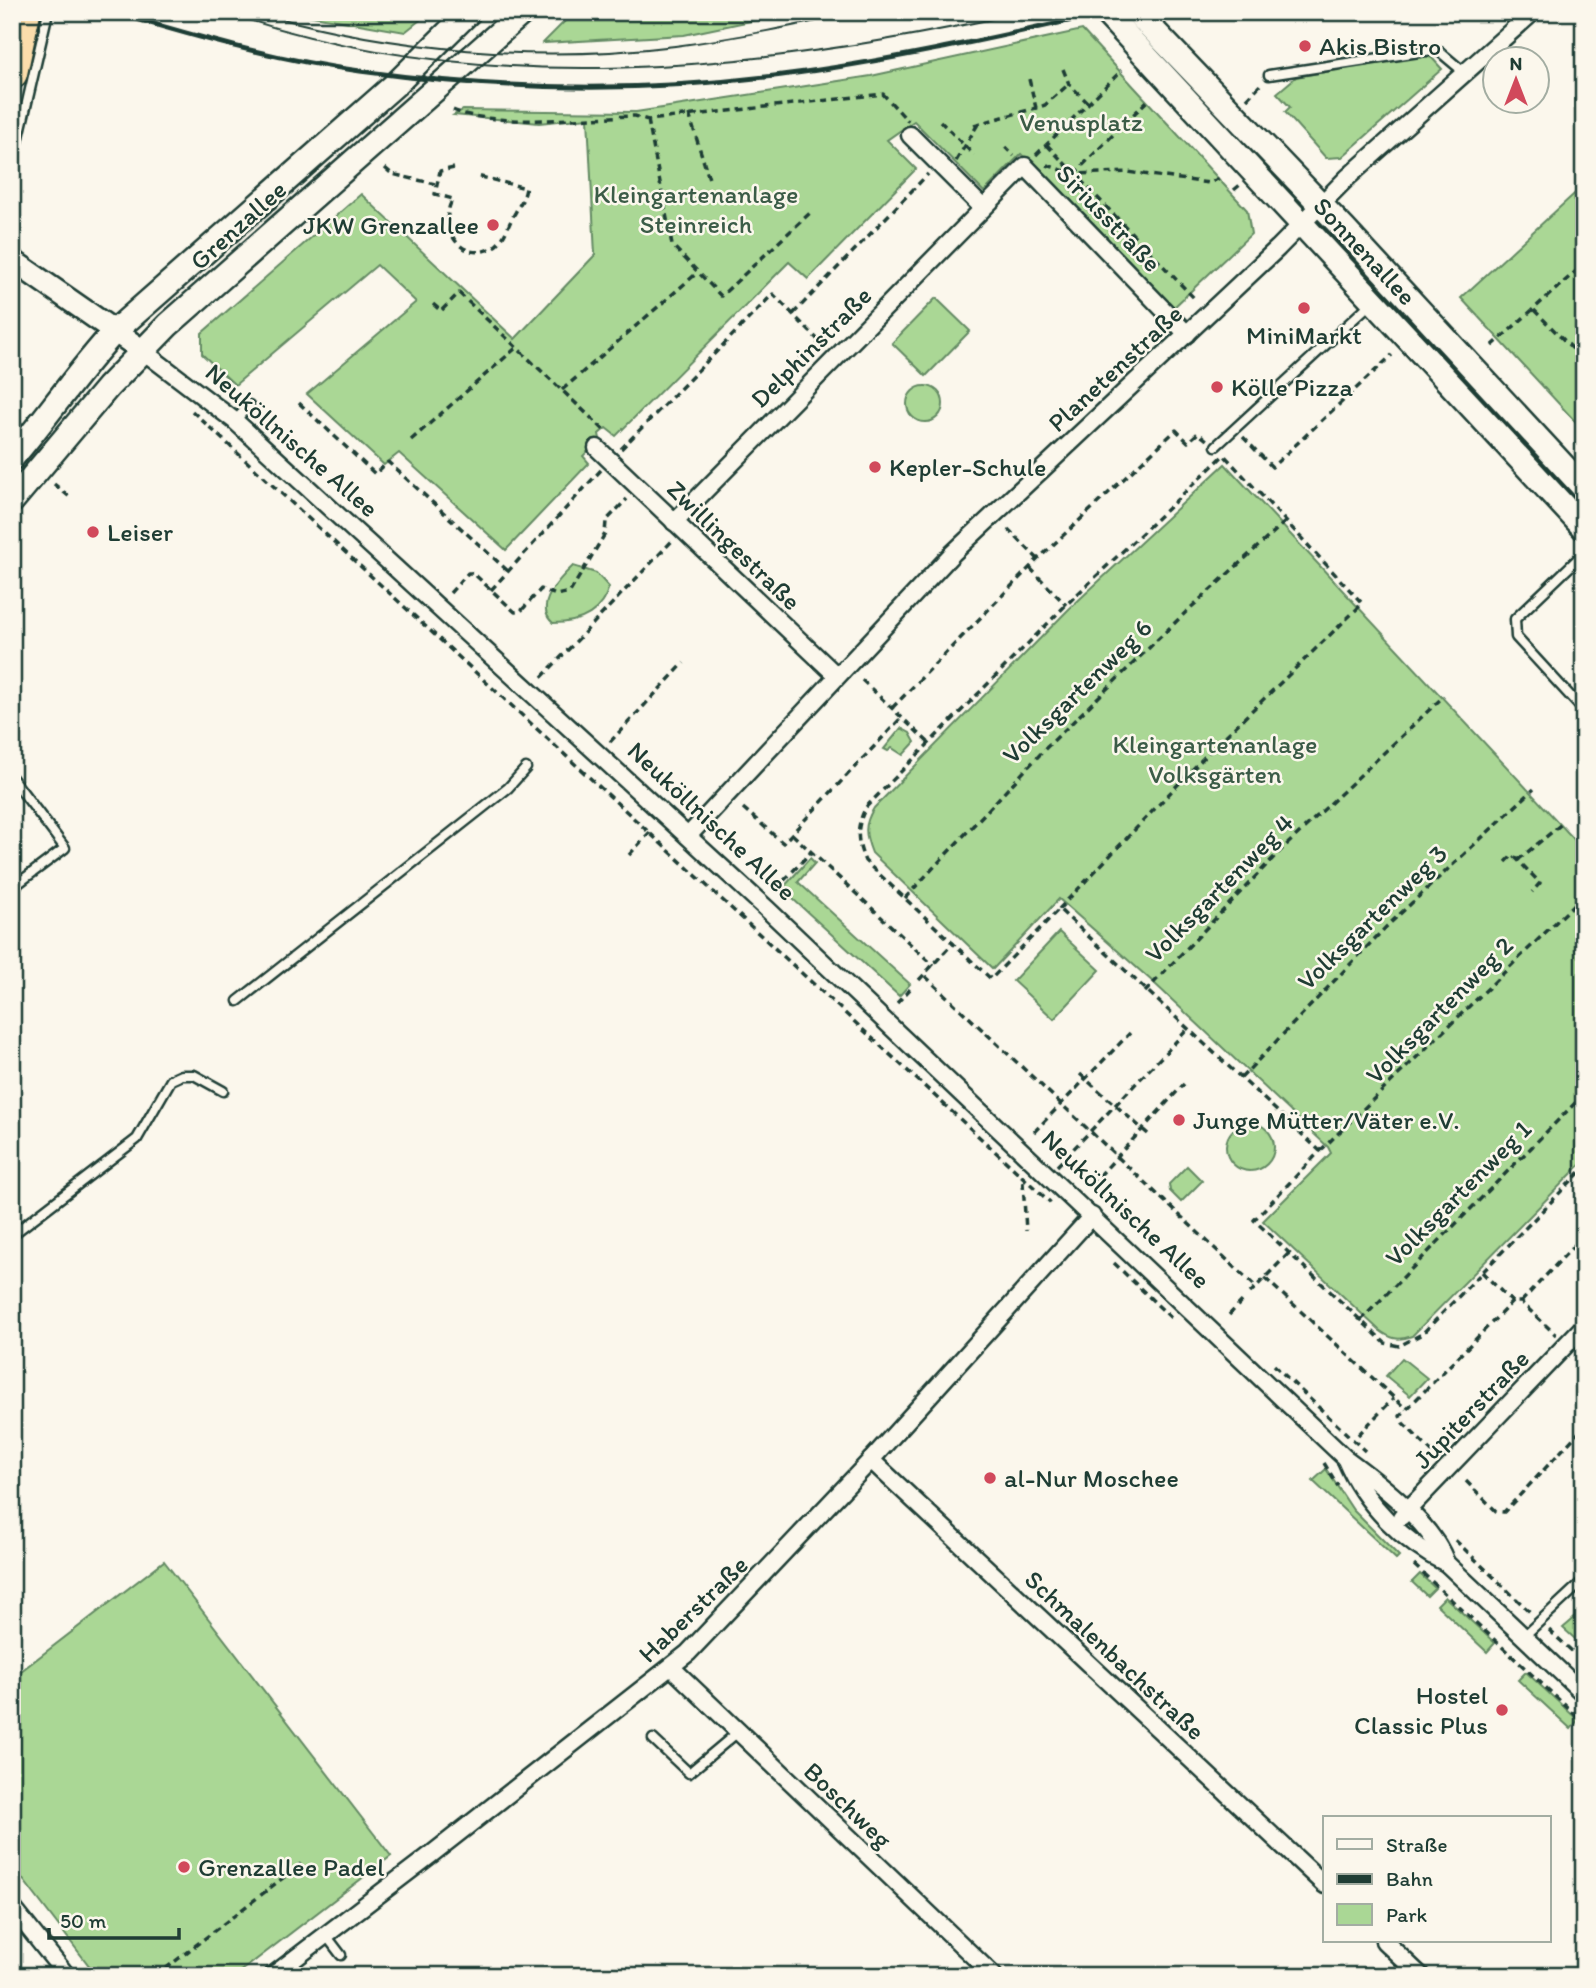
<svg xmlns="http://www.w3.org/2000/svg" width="1596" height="1988" font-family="Itim,sans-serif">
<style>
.green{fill:#aad795;stroke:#648a64;stroke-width:2}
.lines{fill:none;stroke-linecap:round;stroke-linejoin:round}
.service-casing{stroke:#1f3d34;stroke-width:13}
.minor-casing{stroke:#1f3d34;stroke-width:21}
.tertiary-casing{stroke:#1f3d34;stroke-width:26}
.secondary-casing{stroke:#1f3d34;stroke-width:28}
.motorway-casing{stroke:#1f3d34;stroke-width:35}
.path{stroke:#1f3d34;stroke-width:3.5;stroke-dasharray:7 5;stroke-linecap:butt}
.service{stroke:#fbf7ec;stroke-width:8}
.minor{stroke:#fbf7ec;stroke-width:16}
.tertiary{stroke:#fbf7ec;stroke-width:21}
.secondary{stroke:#fbf7ec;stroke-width:23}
.motorway{stroke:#fbddab;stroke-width:30}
.tram{stroke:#1f3d34;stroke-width:2}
.rail{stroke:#1f3d34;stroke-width:5}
.poi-dot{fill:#d1495b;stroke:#fbf7ec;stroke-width:2.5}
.labels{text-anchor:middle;stroke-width:5;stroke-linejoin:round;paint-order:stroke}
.poi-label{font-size:26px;fill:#1f3d34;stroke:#fbf7ec;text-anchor:start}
.park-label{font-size:26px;fill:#3b5c47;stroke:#fbf7ec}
.street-label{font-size:26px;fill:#1f3d34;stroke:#fbf7ec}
</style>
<rect width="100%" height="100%" fill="#fbf7ec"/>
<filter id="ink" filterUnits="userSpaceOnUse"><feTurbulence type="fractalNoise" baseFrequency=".0143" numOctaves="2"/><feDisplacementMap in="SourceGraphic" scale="14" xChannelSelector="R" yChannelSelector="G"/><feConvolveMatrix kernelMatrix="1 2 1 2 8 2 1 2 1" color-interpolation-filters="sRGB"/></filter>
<g filter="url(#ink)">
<g class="green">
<path d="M 290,12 L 430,12 L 405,32 Z"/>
<path d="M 574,12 L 634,12 L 638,17 L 677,12 L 794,12 L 684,35 L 543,43 Z"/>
<path d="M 1082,30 L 1247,210 L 1251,234 L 1173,308 L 1021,154 L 984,192 L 914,121 L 887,140 L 916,169 L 808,279 L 789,262 L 616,436 L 606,428 L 599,434 L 600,439 L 583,456 L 589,463 L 506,550 L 399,453 L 384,465 L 307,394 L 416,302 L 377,265 L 235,385 L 202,354 L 202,333 L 361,194 L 515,339 L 595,255 L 588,118 L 539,123 L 454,115 L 463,110 L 636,112 L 871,76 Z"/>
<path d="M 1422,55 L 1432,58 L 1442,69 L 1342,157 L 1326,158 L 1285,112 L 1290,107 L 1277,93 L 1296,77 Z"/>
<path d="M 1584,185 L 1584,431 L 1461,298 Z"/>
<path d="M 1339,234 L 1516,425 L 1507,433 L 1330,243 Z"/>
<path d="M 936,298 L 970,331 L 926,376 L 892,343 Z"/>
<circle cx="925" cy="404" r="18"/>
<path d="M 1527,438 L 1584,499 L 1584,517 L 1519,446 Z"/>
<path d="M 1225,464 L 1584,850 L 1584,1161 L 1412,1336 C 1398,1341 1391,1339 1379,1330 L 1263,1221 L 1331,1153 L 1328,1147 L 1153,982 L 1059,899 L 993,969 L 872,853 C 865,835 863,825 874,808 L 1068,610 Z"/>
<path d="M 573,566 L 596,573 L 609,587 C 601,614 580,623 553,623 C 533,606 560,578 573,566 Z"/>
<path d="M 901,728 L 910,733 L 915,742 L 903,755 L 892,748 L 888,751 L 884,749 Z"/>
<path d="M 810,858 L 815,863 L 798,882 L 910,984 L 899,996 L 782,889 Z"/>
<path d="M 1059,932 L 1100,970 L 1054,1019 L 1013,981 Z"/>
<circle cx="1250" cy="1147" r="24"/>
<path d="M 1187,1166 L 1202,1181 L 1181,1202 L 1170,1191 L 1169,1184 Z"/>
<path d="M 1402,1358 L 1427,1378 L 1410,1396 L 1386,1376 Z"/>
<path d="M 1326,1469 L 1353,1510 L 1399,1556 L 1396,1559 L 1313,1481 Z"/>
<path d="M 164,1561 L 391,1856 L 235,1976 L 97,1976 L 12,1865 L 12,1678 Z"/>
<path d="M 1420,1574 L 1435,1588 L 1427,1596 L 1412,1582 Z"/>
<path d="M 1445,1597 L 1495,1643 L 1487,1652 L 1437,1605 Z"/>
<path d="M 1584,1610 L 1584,1647 L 1563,1628 Z"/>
<path d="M 1526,1672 L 1578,1720 L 1571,1729 L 1518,1680 Z"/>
</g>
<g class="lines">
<defs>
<g id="service">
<path d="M 1269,75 L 1432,50 L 1440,52 L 1465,73"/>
<path d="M 12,167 L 48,12"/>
<path d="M 235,421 L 249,405"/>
<path d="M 1216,446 L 1371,303"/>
<path d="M 1584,553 L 1515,619 L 1516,637 L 1584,711"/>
<path d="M 12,778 L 65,848 L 12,888"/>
<path d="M 238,1001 L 508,788 L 526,768"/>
<path d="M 12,1235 L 137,1139 L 171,1080 L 182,1075 L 194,1075 L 223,1091"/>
<path d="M 1523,1637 L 1584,1580"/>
<path d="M 653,1739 L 689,1773 L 738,1732"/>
<path d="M 325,1934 L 341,1955"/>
</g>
<g id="minor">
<path d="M 910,135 L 983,208"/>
<path d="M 143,351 L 235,421 L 767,909 L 1345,1458 C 1379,1483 1433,1524 1446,1563"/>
<path d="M 597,448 L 837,676"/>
<path d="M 674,522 L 1025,166 L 1187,334"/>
<path d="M 688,836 L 953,553 L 1278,248 L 1347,178 L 1533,12"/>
<path d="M 871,1460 L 1325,1885"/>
<path d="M 1346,1460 C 1364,1503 1404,1543 1446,1563 L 1584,1694"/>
<path d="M 1401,1517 L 1584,1326"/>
<path d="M 671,1667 L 994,1976"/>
<path d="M 12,1907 L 67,1976"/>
<path d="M 1384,1941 L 1421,1976"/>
<path d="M 272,1976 L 433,1853 L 688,1653 L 871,1460 L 1092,1216"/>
</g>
<path id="tertiary" d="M 12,260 L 143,351"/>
<g id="secondary">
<path d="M 1105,12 L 1584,528"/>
<path d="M 1136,12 L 1344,229 L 1584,488"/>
<path d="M 12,458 C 48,416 78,371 115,331 L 398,82 L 469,12"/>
<path d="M 12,501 L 108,387 L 168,325 L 523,12"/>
</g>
<path id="motorway" d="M 12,73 L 25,12"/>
</defs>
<use href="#service" class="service-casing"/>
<use href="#minor" class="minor-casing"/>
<use href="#tertiary" class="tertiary-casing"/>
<use href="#secondary" class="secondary-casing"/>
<use href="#motorway" class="motorway-casing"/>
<g class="path">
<path d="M 1063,69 L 1069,84 L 1089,104"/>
<path d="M 1029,79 L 1036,108 L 1045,105 L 1069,84"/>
<path d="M 1247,99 L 1261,84"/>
<path d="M 453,110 C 494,128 588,117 635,116 L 648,120 L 883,94 L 908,121"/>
<path d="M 689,114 L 710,182"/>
<path d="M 648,120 L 672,245 L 721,296 L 812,211"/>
<path d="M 940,121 L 974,155"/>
<path d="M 974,125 L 1036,108"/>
<path d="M 1047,145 L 1194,298"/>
<path d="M 1005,147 L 1014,156"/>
<path d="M 1036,155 L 1122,70"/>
<path d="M 956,161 L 978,124"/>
<path d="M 1047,165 L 1074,174 L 1128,172 L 1209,183 L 1222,177"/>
<path d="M 385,168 L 392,174 L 435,184"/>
<path d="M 454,168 L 440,171 L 435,194 L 453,199 C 436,226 462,267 495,246 C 506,238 508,224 515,213 C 520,203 524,200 526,188 L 477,176"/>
<path d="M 1074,174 L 1149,99"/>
<path d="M 1234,190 L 1240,185"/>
<path d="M 433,304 L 441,311 L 459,293 L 604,430"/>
<path d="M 1534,310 L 1584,360"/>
<path d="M 793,314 L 928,174"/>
<path d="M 1492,346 L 1584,264"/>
<path d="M 800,356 L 803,359 L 820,342"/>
<path d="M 562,390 L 697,273"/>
<path d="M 299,403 L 375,474 L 388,462 L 508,571"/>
<path d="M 192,411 L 1051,1203"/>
<path d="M 1243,437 L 1272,467 L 1392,355"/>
<path d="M 411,440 L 517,347"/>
<path d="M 621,449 L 773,294 L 826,348"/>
<path d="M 54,484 L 71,498"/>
<path d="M 1008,529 L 1038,559"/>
<path d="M 1030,568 L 1066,605"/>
<path d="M 491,590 L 601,470"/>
<path d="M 450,593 L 468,573 L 473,573 L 515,612 L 521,611 L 541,589 L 556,595 L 570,592 L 605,534 L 606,521 L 627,499"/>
<path d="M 1361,602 L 1224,455 L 1066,605 L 866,807 C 856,827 856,840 865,861 L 991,979 L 1059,909 L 1320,1151 L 1254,1220 L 1385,1343 L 1399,1346 L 1422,1334 L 1584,1168"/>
<path d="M 542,677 L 672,541"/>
<path d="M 862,680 L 930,744"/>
<path d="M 892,708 L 1038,559 L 1176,430 L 1188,442 L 1198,433 L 1207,440"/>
<path d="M 610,742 L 684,663"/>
<path d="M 743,808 L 783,843 L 902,717"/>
<path d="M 792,834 L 934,966"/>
<path d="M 629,855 L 650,832"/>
<path d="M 1518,860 L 1564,822"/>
<path d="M 1506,862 L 1513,855 L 1540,883 L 1532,892"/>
<path d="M 776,889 L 811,852"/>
<path d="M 905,898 L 1047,747 L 1186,612 L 1286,521"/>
<path d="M 1059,909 L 1210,751 L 1362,604"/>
<path d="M 925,976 L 1256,1287"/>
<path d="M 919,980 L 954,942"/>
<path d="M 1145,992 L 1279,852 L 1444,696"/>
<path d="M 897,1003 L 913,986"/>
<path d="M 1080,1074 L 1148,1134"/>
<path d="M 1241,1078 L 1386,927 L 1534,789"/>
<path d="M 1034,1132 L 1130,1033"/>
<path d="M 1320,1151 L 1584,895"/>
<path d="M 1057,1166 L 1187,1030"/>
<path d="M 1023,1182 L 1026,1231"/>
<path d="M 1091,1185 L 1184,1084"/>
<path d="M 1114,1263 L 1171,1318"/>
<path d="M 1482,1272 L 1512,1302 L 1521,1302 L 1556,1335"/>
<path d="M 1265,1278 L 1406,1409"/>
<path d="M 1250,1293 L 1289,1253"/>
<path d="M 1521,1302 L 1584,1235"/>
<path d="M 1229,1315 L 1244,1299"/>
<path d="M 1360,1321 L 1584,1094"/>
<path d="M 1274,1365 L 1365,1451"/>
<path d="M 1358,1435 L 1394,1398"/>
<path d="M 1433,1453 L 1403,1423 L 1400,1416 L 1512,1302"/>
<path d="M 1324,1463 L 1338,1486"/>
<path d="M 1466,1481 L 1496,1511 L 1504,1512 L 1584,1427"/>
<path d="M 1455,1540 L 1530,1612"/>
<path d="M 1414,1565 L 1584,1723"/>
<path d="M 1549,1630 L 1584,1662"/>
<path d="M 156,1976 L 301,1864"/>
</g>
<use href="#service" class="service"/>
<use href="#minor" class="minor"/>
<use href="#tertiary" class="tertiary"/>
<use href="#secondary" class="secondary"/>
<use href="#motorway" class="motorway"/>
<g class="tram">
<path d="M 225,12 C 482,101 764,71 1024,12"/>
<path d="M 264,14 C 396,51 539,63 675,46 C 737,38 798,25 859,12"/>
</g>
<path class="rail" d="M 113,12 C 194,36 276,60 360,71 C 499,90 643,93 782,75 C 892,61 1001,36 1109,12"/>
</g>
</g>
<g class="poi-dot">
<circle cx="1305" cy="46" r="7"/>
<circle cx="493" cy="225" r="7"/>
<circle cx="1304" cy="308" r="7"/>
<circle cx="1217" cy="387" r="7"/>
<circle cx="875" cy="467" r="7"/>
<circle cx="93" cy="532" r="7"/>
<circle cx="1179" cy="1120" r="7"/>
<circle cx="990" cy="1478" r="7"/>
<circle cx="1502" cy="1710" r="7"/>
<circle cx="184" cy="1867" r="7"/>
</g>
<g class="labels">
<g class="poi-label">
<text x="1319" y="55">Akis Bistro</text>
<text x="479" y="234" text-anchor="end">JKW Grenzallee</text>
<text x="1304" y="344" text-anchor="middle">MiniMarkt</text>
<text x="1231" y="396">Kölle Pizza</text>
<text x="889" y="476">Kepler-Schule</text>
<text x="107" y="541">Leiser</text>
<text x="1193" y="1129">Junge Mütter/Väter e.V.</text>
<text x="1004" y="1487">al-Nur Moschee</text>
<text x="1488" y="1704" text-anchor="end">Hostel<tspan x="1488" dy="30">Classic Plus</tspan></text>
<text x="198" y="1876">Grenzallee Padel</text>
</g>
<g class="park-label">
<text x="1081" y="131">Venusplatz</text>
<text x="696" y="203">Kleingartenanlage<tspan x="696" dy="30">Steinreich</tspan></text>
<text x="1215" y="753">Kleingartenanlage<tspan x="1215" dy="30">Volksgärten</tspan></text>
</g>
<g class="street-label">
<text transform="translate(1109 218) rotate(46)" y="9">Siriusstraße</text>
<text transform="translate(238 225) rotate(-42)" y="9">Grenzallee</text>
<text transform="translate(1365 251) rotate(47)" y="9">Sonnenallee</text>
<text transform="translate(811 347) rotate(-45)" y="9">Delphinstraße</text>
<text transform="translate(1115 368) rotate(-43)" y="9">Planetenstraße</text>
<text transform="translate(292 440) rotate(41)" y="9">Neuköllnische Allee</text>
<text transform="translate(734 545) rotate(44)" y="9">Zwillingestraße</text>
<text transform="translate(1077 691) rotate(-44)" y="9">Volksgartenweg 6</text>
<text transform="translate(712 821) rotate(43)" y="9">Neuköllnische Allee</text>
<text transform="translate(1219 888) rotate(-45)" y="9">Volksgartenweg 4</text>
<text transform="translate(1372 917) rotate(-44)" y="9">Volksgartenweg 3</text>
<text transform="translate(1439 1010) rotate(-45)" y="9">Volksgartenweg 2</text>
<text transform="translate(1458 1193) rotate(-45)" y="9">Volksgartenweg 1</text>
<text transform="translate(1126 1209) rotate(43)" y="9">Neuköllnische Allee</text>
<text transform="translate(1471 1409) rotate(-46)" y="9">Jupiterstraße</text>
<text transform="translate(693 1609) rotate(-44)" y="9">Haberstraße</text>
<text transform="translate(1115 1655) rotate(43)" y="9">Schmalenbachstraße</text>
<text transform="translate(848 1805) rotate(44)" y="9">Boschweg</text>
</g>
</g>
<rect width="1596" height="1988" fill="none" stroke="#fbf7ec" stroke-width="42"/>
<rect x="21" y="21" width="1554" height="1946" fill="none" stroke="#1f3d34" stroke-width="2.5" filter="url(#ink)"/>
<rect x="1323" y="1816" width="228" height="126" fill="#fbf7ec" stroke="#a3ada2" stroke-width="2"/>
<rect x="1337" y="1839" width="35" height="10" fill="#fbf7ec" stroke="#a3ada2" stroke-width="2"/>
<text x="1386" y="1852" font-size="21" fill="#1f3d34">Straße</text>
<rect x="1337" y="1874" width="35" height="10" fill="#1f3d34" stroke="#a3ada2" stroke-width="2"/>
<text x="1386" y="1886" font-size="21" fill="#1f3d34">Bahn</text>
<rect x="1337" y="1904" width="35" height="21" fill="#aad795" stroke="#a3ada2" stroke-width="2"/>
<text x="1386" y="1922" font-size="21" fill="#1f3d34">Park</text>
<g transform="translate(1516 80)"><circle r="33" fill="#fbf7ec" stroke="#a3ada2" stroke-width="2"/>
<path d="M0-5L12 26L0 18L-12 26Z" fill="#d1495b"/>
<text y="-10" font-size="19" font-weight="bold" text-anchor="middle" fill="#1f3d34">N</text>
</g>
<path d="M49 1928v10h130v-10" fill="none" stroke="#1f3d34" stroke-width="3.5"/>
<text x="60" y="1928" font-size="21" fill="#1f3d34" stroke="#fbf7ec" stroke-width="5" paint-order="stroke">50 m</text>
</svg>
